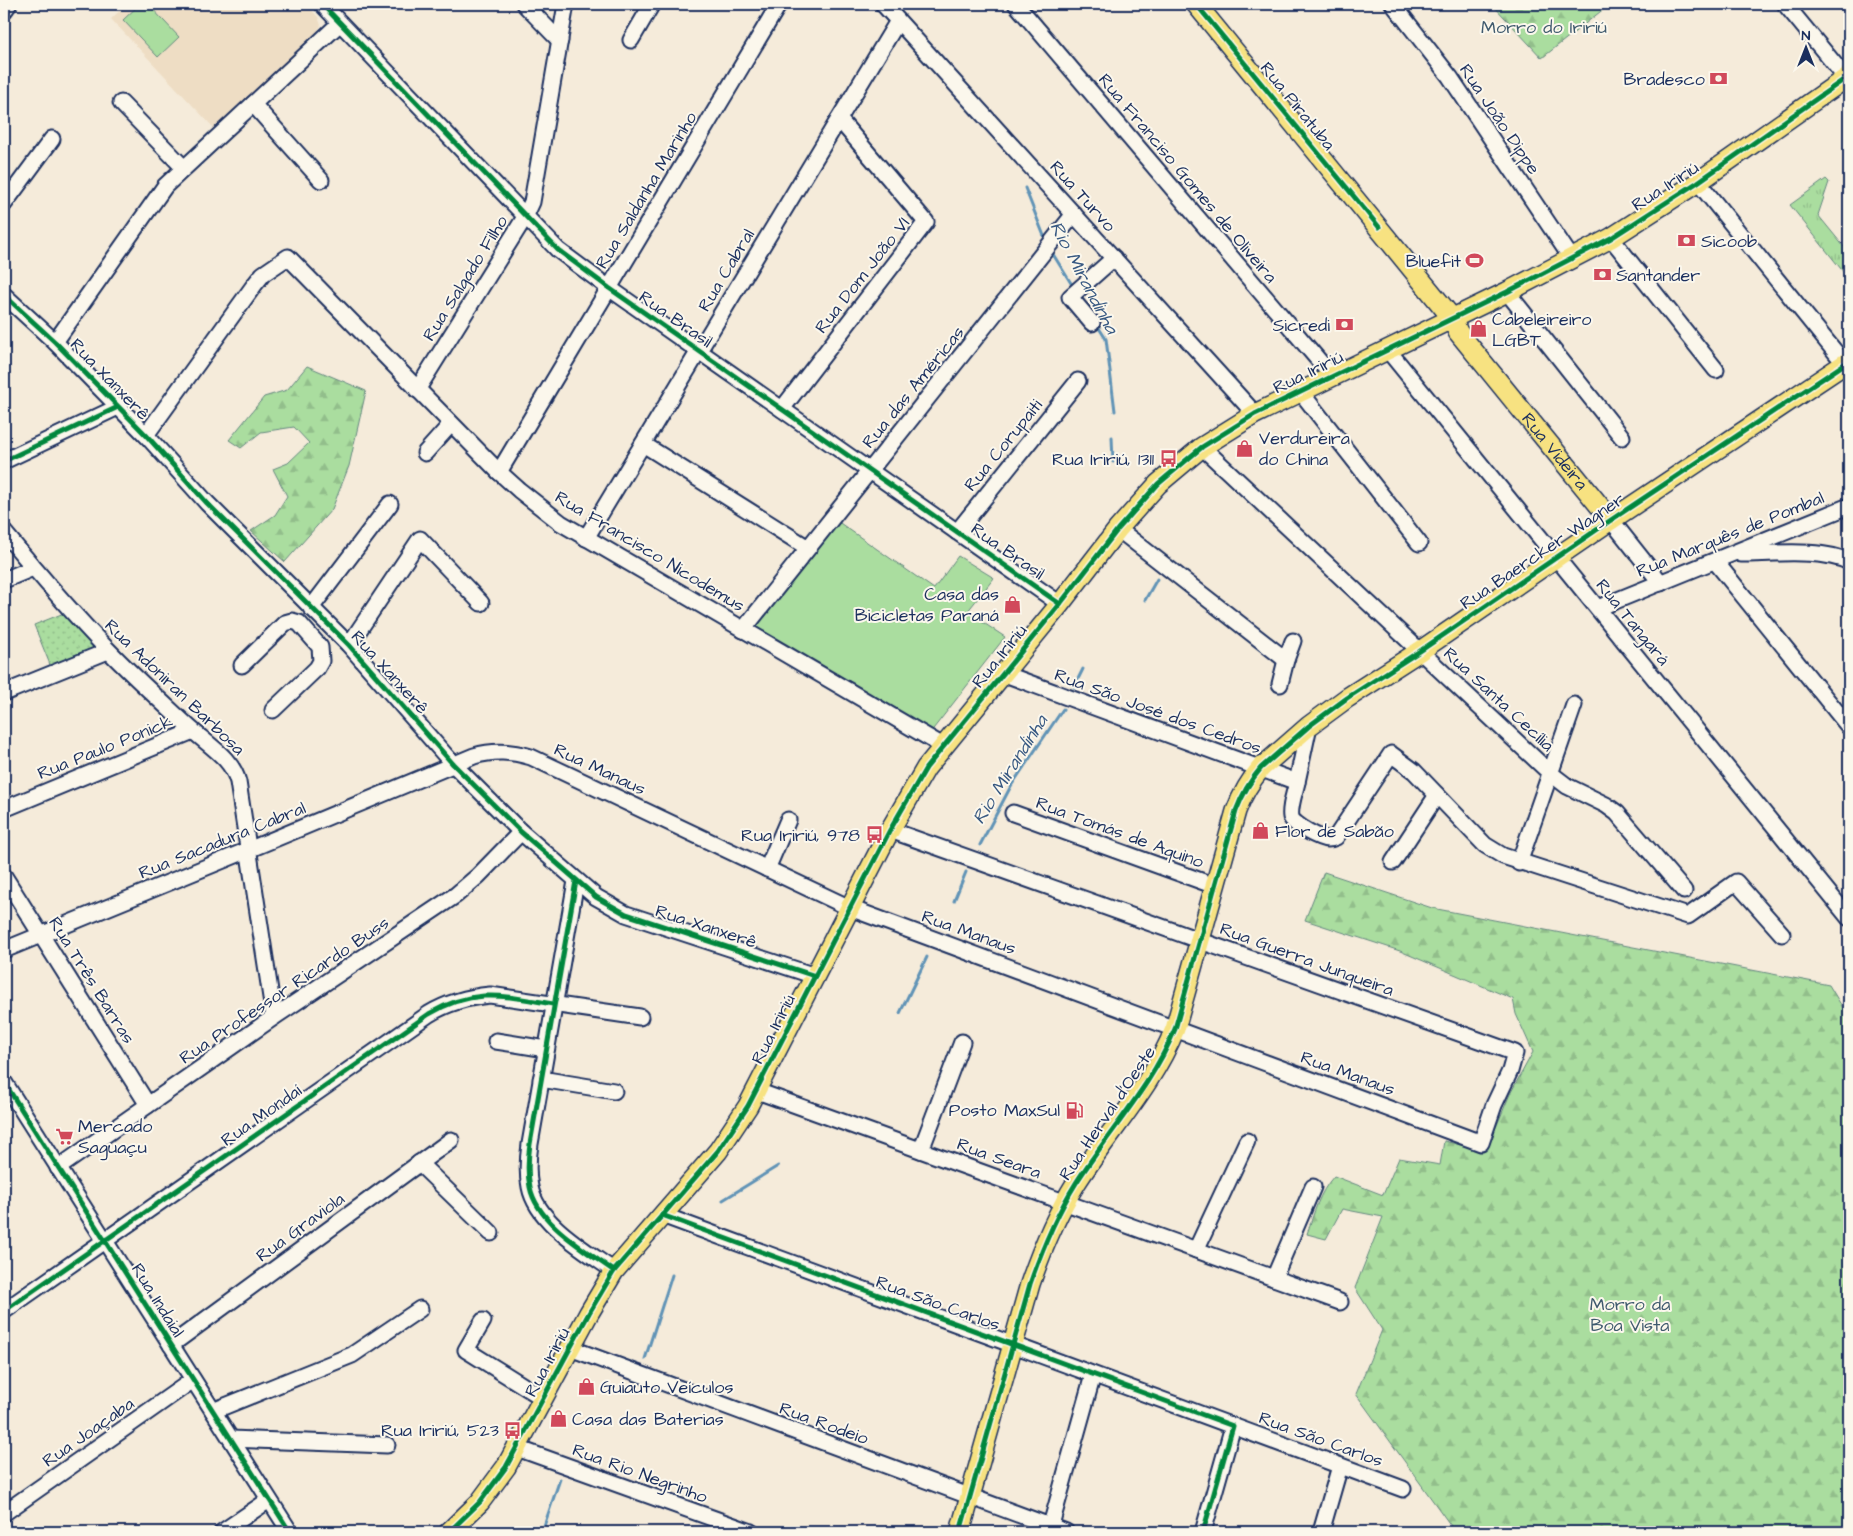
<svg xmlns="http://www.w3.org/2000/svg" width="1853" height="1536" font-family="'Architects Daughter',sans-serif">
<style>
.built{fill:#eeddc4}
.grass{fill:url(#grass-tufts);stroke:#62867e}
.forest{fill:url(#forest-firs);stroke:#62867e}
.park{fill:url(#park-dots);stroke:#62867e}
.pitch{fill:#aadd9f;stroke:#62867e}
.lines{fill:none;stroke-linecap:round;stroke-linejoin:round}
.stream{stroke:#6193b6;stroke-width:3}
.minor-casing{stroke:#1b2f5e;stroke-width:19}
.major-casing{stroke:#1b2f5e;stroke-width:22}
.minor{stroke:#fbf7ec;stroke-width:15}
.major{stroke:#f7e281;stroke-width:19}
.cycleway-casing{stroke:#fbf7ec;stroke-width:8}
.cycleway{stroke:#00873e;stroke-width:5}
.labels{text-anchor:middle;stroke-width:4;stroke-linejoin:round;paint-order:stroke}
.park-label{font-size:18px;fill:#3f5a6e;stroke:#fbf7ec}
.poi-label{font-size:18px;fill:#1b2f5e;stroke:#fbf7ec;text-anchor:end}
.street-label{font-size:18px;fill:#1b2f5e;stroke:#fbf7ec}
.water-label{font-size:19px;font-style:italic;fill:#385982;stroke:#fbf7ec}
</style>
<defs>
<pattern id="grass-tufts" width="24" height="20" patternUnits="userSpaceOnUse" patternTransform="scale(1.25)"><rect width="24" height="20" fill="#aadd9f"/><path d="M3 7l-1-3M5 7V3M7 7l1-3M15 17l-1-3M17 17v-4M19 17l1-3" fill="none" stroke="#92be8b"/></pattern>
<pattern id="forest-firs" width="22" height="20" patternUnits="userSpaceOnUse" patternTransform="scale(1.25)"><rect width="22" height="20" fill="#aadd9f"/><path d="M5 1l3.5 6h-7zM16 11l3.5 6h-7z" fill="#92be8b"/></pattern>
<pattern id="park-dots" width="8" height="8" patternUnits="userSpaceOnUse" patternTransform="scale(1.25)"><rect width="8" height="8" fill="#aadd9f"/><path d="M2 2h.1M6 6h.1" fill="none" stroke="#92be8b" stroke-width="1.8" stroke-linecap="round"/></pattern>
</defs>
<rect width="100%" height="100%" fill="#f5ebda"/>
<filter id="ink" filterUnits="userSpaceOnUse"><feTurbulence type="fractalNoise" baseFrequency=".02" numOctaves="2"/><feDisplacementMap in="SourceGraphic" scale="10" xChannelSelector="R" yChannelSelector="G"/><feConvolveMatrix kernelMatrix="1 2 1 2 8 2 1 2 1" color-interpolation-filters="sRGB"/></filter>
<g filter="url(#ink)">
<path class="built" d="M 127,4 L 306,4 L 318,17 L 321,25 L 316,34 L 214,128 L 111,19 Z"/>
<path class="grass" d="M 1826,179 L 1829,182 L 1818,215 L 1849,253 L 1849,279 L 1790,205 Z"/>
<g class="forest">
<path d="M 1492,4 L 1610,4 L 1542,58 Z"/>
<path d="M 307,366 L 366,391 L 349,466 L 332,509 L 285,562 L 251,531 L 275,515 L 287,496 L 273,469 L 288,463 L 309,443 L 294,427 L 261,432 L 241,448 L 229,440 L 264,397 L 287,390 Z"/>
<path d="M 1324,872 L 1432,908 L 1829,985 L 1849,1018 L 1849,1532 L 1449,1532 L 1451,1526 L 1356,1394 L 1382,1330 L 1355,1288 L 1383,1217 L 1342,1209 L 1326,1239 L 1307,1234 C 1314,1213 1319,1193 1334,1176 L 1383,1195 L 1399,1158 L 1440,1165 L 1444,1141 L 1486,1151 L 1510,1094 L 1533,1052 L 1516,1014 L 1513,999 L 1400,951 L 1305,920 Z"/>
</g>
<path class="park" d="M 64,613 L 97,648 L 51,667 L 34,625 Z"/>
<g class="pitch">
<path d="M 140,4 L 148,4 L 179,37 L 158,57 L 123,20 Z"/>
<path d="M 837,521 L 934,589 L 958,556 L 994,578 L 967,612 L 1005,637 L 930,733 L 756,627 Z"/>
</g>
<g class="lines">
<g class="stream">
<path d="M 1025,188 L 1046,241"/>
<path d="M 1051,251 L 1074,288"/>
<path d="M 1097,325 L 1106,339 L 1115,411"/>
<path d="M 1112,437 L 1113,462"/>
<path d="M 1145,600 L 1157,579"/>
<path d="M 1074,687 L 1083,669"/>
<path d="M 980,845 L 1011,786 L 1063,709"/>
<path d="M 954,901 L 966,872"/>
<path d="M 900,1013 L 927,957"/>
<path d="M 723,1200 L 778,1166"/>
<path d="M 645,1359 L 672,1275"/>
<path d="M 542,1532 L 560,1479"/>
</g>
<defs>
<g id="minor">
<path d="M 322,4 L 558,250 L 609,288 L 1060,604"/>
<path d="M 524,4 L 560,41"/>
<path d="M 883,4 L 1255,414"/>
<path d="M 1016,4 L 1332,376"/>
<path d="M 1393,4 L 1450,77 L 1572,259"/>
<path d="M 1785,4 L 1846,78"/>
<path d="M 4,11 L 9,4"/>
<path d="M 631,40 L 652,4"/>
<path d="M 121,103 L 184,168"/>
<path d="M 253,104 L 321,180"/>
<path d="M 1698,182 L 1849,369"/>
<path d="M 4,204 L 52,139"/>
<path d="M 1611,238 L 1716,370"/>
<path d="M 1507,292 L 1622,437"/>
<path d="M 4,295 L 55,342 L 146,435 L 207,503 L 349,645 L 453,764 L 521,832 L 596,897 L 626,914 L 815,976"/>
<path d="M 1092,323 L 1070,297 L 1114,258"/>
<path d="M 55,342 L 165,186 L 340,23"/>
<path d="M 1387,349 L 1849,918"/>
<path d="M 417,390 L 525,217 L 532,202 L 566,4"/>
<path d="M 1300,391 L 1419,543"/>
<path d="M 782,409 L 926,222 L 839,119"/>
<path d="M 146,435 L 255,284 L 263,274 L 288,257 L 499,472 L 519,490 L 561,523 L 943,746"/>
<path d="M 643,444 L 808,548"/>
<path d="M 1202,447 L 1550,773 L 1567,786 L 1606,805 L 1617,813 L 1684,891"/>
<path d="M 425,453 L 451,424"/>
<path d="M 4,461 L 118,407"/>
<path d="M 499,472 L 779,4"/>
<path d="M 1611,520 L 1661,583"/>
<path d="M 1118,529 L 1286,660"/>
<path d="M 4,532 C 37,572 71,612 108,650 C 134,677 163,703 191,729 C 208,745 232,758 238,782 L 274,1017"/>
<path d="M 957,532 L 1078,381"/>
<path d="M 586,538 L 898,21"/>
<path d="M 1741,554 C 1771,554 1823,548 1849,562"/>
<path d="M 1715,561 L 1849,727"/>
<path d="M 4,580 L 33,568"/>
<path d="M 311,608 L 390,504"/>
<path d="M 1598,608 L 1849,506"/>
<path d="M 743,630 L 1074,214"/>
<path d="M 349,645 L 420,539 L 481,603"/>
<path d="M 242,665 L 285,623 L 292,621 L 299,623 L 320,647 L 321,661 L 317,668 L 273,710"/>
<path d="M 1002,673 L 1297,782 C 1295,792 1289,807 1291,817 C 1293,825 1320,839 1328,839 C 1332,839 1332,839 1336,837 L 1391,754 L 1414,771 L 1485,845 L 1503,856 L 1688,916 L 1736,882 L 1782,934"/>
<path d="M 1280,684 L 1286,660 L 1293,641"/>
<path d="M 4,693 L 108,651"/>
<path d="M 1297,782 L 1309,726"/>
<path d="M 4,809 L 193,731"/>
<path d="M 1013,813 L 1215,886"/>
<path d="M 1393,862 L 1437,795"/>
<path d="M 1519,863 L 1574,705"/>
<path d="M 767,869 L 788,820"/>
<path d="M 4,876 L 148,1105"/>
<path d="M 576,881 L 530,1144 C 528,1158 527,1173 530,1187 C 537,1223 585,1250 614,1271"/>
<path d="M 4,950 L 248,850 L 474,756 C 494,750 511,751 531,757 L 850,908 L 1481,1143 L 1494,1105 L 1510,1071 L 1515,1053 L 890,830"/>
<path d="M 496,1041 L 546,1049"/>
<path d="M 541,1079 L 614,1091"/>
<path d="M 4,1082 L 290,1532"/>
<path d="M 757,1091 L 1340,1302"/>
<path d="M 921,1150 L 962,1042"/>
<path d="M 419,1163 L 491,1233"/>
<path d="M 58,1168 L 274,1017 L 456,895 L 478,876 L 521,832"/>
<path d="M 662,1215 L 1403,1489"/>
<path d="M 1196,1250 L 1247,1141"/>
<path d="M 1274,1278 L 1313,1187"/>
<path d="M 4,1311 L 429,1014 C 449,1002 467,997 490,995 L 640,1017"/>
<path d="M 483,1321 L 466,1350 L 543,1398"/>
<path d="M 171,1345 L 451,1140"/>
<path d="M 570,1348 L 1066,1532"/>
<path d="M 213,1411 L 352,1355 L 420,1309"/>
<path d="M 231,1439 L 387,1445"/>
<path d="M 517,1448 L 751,1532"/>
<path d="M 4,1513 L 193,1380"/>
<path d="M 222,1532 L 269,1500"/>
<path d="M 1049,1532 L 1093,1375"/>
<path d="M 1203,1532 L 1233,1426"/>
<path d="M 1321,1532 L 1340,1466"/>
</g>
<g id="major">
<path id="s1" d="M 1196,4 L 1452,318 L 1458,332 L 1611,520"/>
<path d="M 449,1532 L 480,1502 L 506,1467 L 589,1313 L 614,1271 L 718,1151 L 748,1106 L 890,830 L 926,768 L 1060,604 L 1118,529 L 1158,484 L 1202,447 L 1255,414 L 1507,292 L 1611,238 L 1698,182 L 1849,76"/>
<path d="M 960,1532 L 1030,1284 C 1042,1249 1056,1215 1076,1183 C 1109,1131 1152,1086 1175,1029 L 1236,811 C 1242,795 1249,782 1261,768 L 1309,726 L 1347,698 L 1420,651 L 1611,520 L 1849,361"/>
</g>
</defs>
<use href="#minor" class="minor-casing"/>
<use href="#major" class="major-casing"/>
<use href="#minor" class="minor"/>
<use href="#major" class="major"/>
<defs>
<g id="cycleway">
<path d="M 322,4 L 558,250 L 609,288 L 1060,604"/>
<path d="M 1196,4 L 1379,227"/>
<path d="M 4,295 L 55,342 L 146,435 L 207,503 L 349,645 L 453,764 L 521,832 L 596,897 L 626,914 L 815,976"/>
<path d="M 4,461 L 118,407"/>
<path d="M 576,881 L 530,1144 C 528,1158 527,1173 530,1187 C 537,1223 585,1250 614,1271"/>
<path d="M 4,1082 L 290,1532"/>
<path d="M 662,1215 L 1233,1426 L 1203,1532"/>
<path d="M 4,1311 L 429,1014 C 475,987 504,996 553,1004"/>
<path d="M 449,1532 L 480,1502 L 506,1467 L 589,1313 L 614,1271 L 718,1151 L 748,1106 L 890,830 L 926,768 L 1060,604 L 1118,529 L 1158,484 L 1202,447 L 1255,414 L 1507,292 L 1611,238 L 1698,182 L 1849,76"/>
<path d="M 960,1532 L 1030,1284 C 1042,1249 1056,1215 1076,1183 C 1109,1131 1152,1086 1175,1029 L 1236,811 C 1242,795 1249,782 1261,768 L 1309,726 L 1347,698 L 1420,651 L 1611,520 L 1849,361"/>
</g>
</defs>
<use href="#cycleway" class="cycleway-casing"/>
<use href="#cycleway" class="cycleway"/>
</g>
</g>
<defs>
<symbol id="bank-bare" viewBox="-9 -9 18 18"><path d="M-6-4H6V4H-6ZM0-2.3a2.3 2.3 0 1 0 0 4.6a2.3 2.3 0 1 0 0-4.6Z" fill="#d1495b" stroke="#fbf7ec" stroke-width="2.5" paint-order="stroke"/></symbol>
<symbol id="stadium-bare" viewBox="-9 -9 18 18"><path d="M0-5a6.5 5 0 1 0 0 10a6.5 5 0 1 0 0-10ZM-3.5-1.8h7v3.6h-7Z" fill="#d1495b" stroke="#fbf7ec" stroke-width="2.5" paint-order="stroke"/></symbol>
<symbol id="shop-bare" viewBox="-9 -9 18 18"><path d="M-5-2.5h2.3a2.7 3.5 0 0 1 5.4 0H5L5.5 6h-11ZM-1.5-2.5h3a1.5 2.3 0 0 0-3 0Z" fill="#d1495b" stroke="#fbf7ec" stroke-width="2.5" paint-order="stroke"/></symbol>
<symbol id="bus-bare" viewBox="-9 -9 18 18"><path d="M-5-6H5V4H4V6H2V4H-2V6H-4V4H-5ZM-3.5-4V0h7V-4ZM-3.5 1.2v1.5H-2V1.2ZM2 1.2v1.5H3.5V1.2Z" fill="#d1495b" stroke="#fbf7ec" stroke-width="2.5" paint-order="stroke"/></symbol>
<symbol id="fuel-bare" viewBox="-9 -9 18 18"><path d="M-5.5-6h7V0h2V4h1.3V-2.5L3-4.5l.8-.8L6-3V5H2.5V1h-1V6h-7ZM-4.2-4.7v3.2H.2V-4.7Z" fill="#d1495b" stroke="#fbf7ec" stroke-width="2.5" paint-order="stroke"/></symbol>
<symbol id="supermarket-bare" viewBox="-9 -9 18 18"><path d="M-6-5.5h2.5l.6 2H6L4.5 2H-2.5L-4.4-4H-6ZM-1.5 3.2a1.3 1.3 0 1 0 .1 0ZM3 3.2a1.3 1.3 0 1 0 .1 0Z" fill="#d1495b" stroke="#fbf7ec" stroke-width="2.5" paint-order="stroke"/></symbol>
</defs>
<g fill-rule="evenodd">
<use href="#bank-bare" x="1706" y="66" width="25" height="25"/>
<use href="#bank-bare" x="1674" y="228" width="25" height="25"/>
<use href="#stadium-bare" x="1462" y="248" width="25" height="25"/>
<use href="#bank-bare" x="1590" y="262" width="25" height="25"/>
<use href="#bank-bare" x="1332" y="312" width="25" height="25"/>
<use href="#shop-bare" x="1466" y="316" width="25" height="25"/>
<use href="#shop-bare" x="1232" y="436" width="25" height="25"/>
<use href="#bus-bare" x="1156" y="446" width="25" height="25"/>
<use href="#shop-bare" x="1000" y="592" width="25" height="25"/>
<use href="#shop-bare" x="1248" y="818" width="25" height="25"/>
<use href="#bus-bare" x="862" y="822" width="25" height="25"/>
<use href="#fuel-bare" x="1062" y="1098" width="25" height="25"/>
<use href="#supermarket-bare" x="52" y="1124" width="25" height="25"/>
<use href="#shop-bare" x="574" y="1374" width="25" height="25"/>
<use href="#shop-bare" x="546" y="1406" width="25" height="25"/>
<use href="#bus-bare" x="500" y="1418" width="25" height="25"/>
</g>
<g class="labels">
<g class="park-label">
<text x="1544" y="33">Morro do Iririú</text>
<text x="1630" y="1310">Morro da<tspan x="1630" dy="21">Boa Vista</tspan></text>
</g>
<g class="poi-label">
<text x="1705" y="85">Bradesco</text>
<text x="1701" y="247" text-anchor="start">Sicoob</text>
<text x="1461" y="267">Bluefit</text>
<text x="1616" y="281" text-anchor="start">Santander</text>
<text x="1492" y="325" text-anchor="start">Cabeleireiro<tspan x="1492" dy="21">LGBT</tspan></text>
<text x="1330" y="331">Sicredi</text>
<text x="1259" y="444" text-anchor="start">Verdureira<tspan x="1259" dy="21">do China</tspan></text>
<text x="1154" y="465">Rua Iririú, 1311</text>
<text x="999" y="600">Casa das<tspan x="999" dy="21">Bicicletas Paraná</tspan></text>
<text x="1275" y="837" text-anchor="start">Flor de Sabão</text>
<text x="860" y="841">Rua Iririú, 978</text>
<text x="1060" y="1116">Posto MaxSul</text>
<text x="78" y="1132" text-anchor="start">Mercado<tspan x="78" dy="21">Saguaçu</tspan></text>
<text x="600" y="1393" text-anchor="start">Guiauto Veículos</text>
<text x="572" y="1425" text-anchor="start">Casa das Baterias</text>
<text x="499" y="1436">Rua Iririú, 523</text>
</g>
<g class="street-label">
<text transform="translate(1298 106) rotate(51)" y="6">Rua Piratuba</text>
<text transform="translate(1500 119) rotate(56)" y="6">Rua João Dippe</text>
<text transform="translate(1188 178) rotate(50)" y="6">Rua Franciso Gomes de Oliveira</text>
<text transform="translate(1665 186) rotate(-33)" y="6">Rua Iririú</text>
<text transform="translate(646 190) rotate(-59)" y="6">Rua Saldanha Marinho</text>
<text transform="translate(1083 196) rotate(48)" y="6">Rua Turvo</text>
<text transform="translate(726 270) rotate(-59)" y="6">Rua Cabral</text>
<text transform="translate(862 275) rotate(-52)" y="6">Rua Dom João VI</text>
<text transform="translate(465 278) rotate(-58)" y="6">Rua Salgado Filho</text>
<text transform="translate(676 319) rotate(35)" y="6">Rua Brasil</text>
<text transform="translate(1308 372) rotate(-26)" y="6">Rua Iririú</text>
<text transform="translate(110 379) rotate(46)" y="6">Rua Xanxerê</text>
<text transform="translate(913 387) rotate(-51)" y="6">Rua das Américas</text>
<text transform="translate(1003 445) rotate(-51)" y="6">Rua Corupaiti</text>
<text dy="6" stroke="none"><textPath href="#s1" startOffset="574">Rua Videira</textPath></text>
<text transform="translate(1730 534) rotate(-22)" y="6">Rua Marquês de Pombal</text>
<text transform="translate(650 551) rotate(31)" y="6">Rua Francisco Nicodemus</text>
<text transform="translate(1008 551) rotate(35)" y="6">Rua Brasil</text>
<text transform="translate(1542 551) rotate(-34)" y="6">Rua Baercker Wagner</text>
<text transform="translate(1633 622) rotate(51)" y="6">Rua Tangará</text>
<text transform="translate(999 656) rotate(-51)" y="6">Rua Iririú</text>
<text transform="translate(390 672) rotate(48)" y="6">Rua Xanxerê</text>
<text transform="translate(175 687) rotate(44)" y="6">Rua Adoniran Barbosa</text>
<text transform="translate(1499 699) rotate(43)" y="6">Rua Santa Cecília</text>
<text transform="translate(1158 711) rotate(20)" y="6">Rua São José dos Cedros</text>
<text transform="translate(105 747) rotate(-22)" y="6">Rua Paulo Ponick</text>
<text transform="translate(600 769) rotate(25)" y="6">Rua Manaus</text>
<text transform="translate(1120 832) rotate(20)" y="6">Rua Tomás de Aquino</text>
<text transform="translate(222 840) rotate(-22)" y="6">Rua Sacadura Cabral</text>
<text transform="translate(706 926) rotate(18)" y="6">Rua Xanxerê</text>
<text transform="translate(969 932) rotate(20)" y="6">Rua Manaus</text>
<text transform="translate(1307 959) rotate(20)" y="6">Rua Guerra Junqueira</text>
<text transform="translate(92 980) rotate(58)" y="6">Rua Três Barras</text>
<text transform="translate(284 990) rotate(-34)" y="6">Rua Professor Ricardo Buss</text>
<text transform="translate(773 1029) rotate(-63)" y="6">Rua Iririú</text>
<text transform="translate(1348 1073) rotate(20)" y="6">Rua Manaus</text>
<text transform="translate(1107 1113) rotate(-56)" y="6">Rua Herval d'Oeste</text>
<text transform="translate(261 1115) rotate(-35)" y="6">Rua Mondaí</text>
<text transform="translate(999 1158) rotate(20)" y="6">Rua Seara</text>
<text transform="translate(300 1227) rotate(-36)" y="6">Rua Graviola</text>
<text transform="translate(158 1300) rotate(58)" y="6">Rua Indaial</text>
<text transform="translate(938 1303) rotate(20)" y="6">Rua São Carlos</text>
<text transform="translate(547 1362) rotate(-62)" y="6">Rua Iririú</text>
<text transform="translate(824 1423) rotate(20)" y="6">Rua Rodeio</text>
<text transform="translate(88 1432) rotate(-35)" y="6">Rua Joaçaba</text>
<text transform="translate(1321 1439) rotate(20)" y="6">Rua São Carlos</text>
<text transform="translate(640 1473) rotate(20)" y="6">Rua Rio Negrinho</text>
</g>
<g class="water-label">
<text transform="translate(1085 277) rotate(62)" y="7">Rio Mirandinha</text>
<text transform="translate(1009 769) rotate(-58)" y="7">Rio Mirandinha</text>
</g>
</g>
<rect width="1853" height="1536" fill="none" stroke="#fbf7ec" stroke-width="20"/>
<rect x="10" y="10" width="1833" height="1516" fill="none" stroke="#1b2f5e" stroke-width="2" filter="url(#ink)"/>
<g transform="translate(1806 48)" stroke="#fbf7ec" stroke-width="4" paint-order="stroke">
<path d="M0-4L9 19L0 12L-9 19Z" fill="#1b2f5e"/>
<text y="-8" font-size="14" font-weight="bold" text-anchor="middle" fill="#1b2f5e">N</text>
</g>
</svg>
